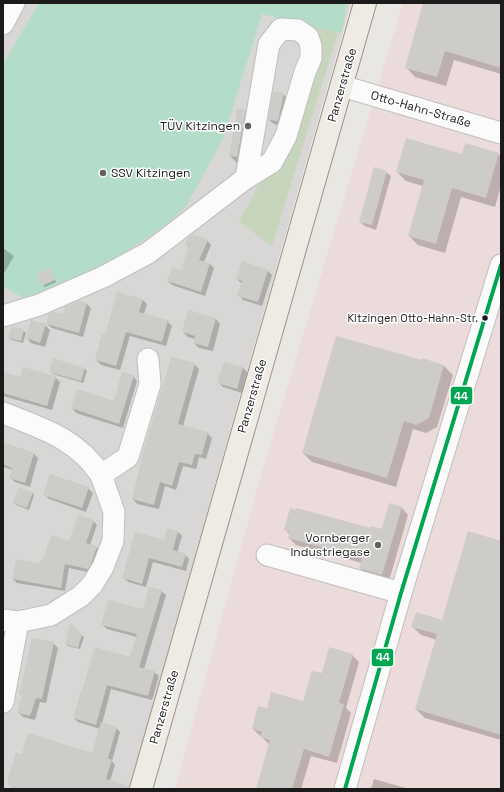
<svg xmlns="http://www.w3.org/2000/svg" width="504" height="792" font-family="'Space Grotesk',sans-serif">
<style>
.residential{fill:#d8d7d5}
.commercial{fill:#ebdbda}
.forest{fill:#c6d5bb}
.pitch{fill:#b3ddc8}
.shadow{fill:#0003}
.building{fill:#ceccc9}
.lines{fill:none;stroke-linecap:round;stroke-linejoin:round}
.minor-casing{stroke:#c0bfbe;stroke-width:23}
.major-casing{stroke:#9d9383;stroke-width:24}
.minor{stroke:#fcfbfb;stroke-width:21}
.major{stroke:#eeeae4;stroke-width:22}
.bus-1-casing{stroke:#fff;stroke-width:7}
.bus-1{stroke:#00a651;stroke-width:4}
.poi-dot{fill:#636261;stroke:#fff;stroke-width:1.5}
.bus-dot{fill:#1b1b1b;stroke:#fff;stroke-width:1.5}
.labels{text-anchor:middle;stroke-width:3;stroke-linejoin:round;paint-order:stroke}
.bus-label{font-size:11px;fill:#1b1b1b;stroke:#fff;text-anchor:end}
.street-label{font-size:12px;fill:#1b1b1b;stroke:#fff}
.poi-label{font-size:12px;fill:#1b1b1b;stroke:#fff;text-anchor:end}
.line-badge{stroke:#fff;stroke-width:1.5}
.badge-label{font-size:11px;text-anchor:middle;font-weight:bold;fill:#fff}
</style>
<rect width="100%" height="100%" fill="#e9e7e4"/>
<path class="residential" d="M 3,3 L 351,3 L 129,789 L 3,789 Z"/>
<path class="commercial" d="M 403,3 L 501,3 L 501,789 L 175,789 L 261,475 Z"/>
<path class="forest" d="M 347,3 L 272,246 L 239,222 L 263,177 L 309,84 L 305,26 Z"/>
<path class="pitch" d="M 39,3 L 347,3 L 342,33 L 262,14 L 223,139 L 185,208 L 162,228 L 110,262 L 81,277 L 27,300 L 3,286 L 3,64 Z"/>
<g class="shadow">
<path d="M 424,3 L 501,3 L 501,74 L 454,60 L 446,86 L 415,77 L 406,67 Z"/>
<path d="M 283,94 L 288,99 L 282,126 L 274,124 L 269,120 Z"/>
<path d="M 245,111 L 254,120 L 239,165 L 230,156 Z"/>
<path d="M 498,154 L 501,157 L 501,186 L 495,207 L 461,197 L 445,253 L 418,245 L 409,236 L 423,186 L 406,181 L 397,172 L 462,156 Z"/>
<path d="M 386,172 L 391,176 L 376,230 L 365,226 L 360,222 Z"/>
<path d="M 207,240 L 211,245 L 204,262 L 210,264 L 214,268 L 205,296 L 172,285 L 168,281 L 182,271 L 189,247 L 186,244 Z"/>
<path d="M 3,248 L 14,256 L 3,275 Z"/>
<path d="M 268,271 L 272,275 L 262,306 L 243,300 L 239,295 L 242,284 L 237,279 Z"/>
<path d="M 51,272 L 56,282 L 45,287 L 43,285 Z"/>
<path d="M 142,299 L 147,304 L 144,314 L 167,321 L 172,326 L 166,346 L 130,336 L 120,370 L 101,365 L 96,360 L 106,336 Z"/>
<path d="M 79,302 L 87,304 L 91,308 L 83,337 L 52,328 L 47,324 L 63,316 Z"/>
<path d="M 189,312 L 216,319 L 220,324 L 213,351 L 199,348 L 194,343 L 195,339 L 188,337 L 183,332 Z"/>
<path d="M 45,325 L 50,330 L 45,347 L 31,343 L 27,338 Z"/>
<path d="M 24,331 L 26,333 L 23,343 L 12,340 L 9,338 Z"/>
<path d="M 422,362 L 444,366 L 453,375 L 437,427 L 426,433 L 413,429 L 396,487 L 312,462 L 303,453 Z"/>
<path d="M 224,363 L 243,368 L 248,373 L 242,393 L 223,387 L 218,382 Z"/>
<path d="M 194,364 L 199,369 L 183,426 L 207,433 L 212,438 L 206,459 L 199,457 L 196,469 L 183,466 L 176,490 L 165,486 L 159,509 L 137,504 L 133,499 Z"/>
<path d="M 84,368 L 87,371 L 83,383 L 53,374 L 51,372 Z"/>
<path d="M 3,373 L 21,378 L 55,377 L 60,382 L 52,410 L 3,396 Z"/>
<path d="M 133,376 L 137,381 L 123,428 L 76,413 L 72,408 L 114,402 Z"/>
<path d="M 3,443 L 33,453 L 38,458 L 30,487 L 15,482 L 10,477 L 13,470 L 3,467 Z"/>
<path d="M 88,488 L 93,493 L 86,512 L 49,499 L 44,494 Z"/>
<path d="M 32,493 L 34,495 L 29,510 L 16,505 L 14,503 Z"/>
<path d="M 402,508 L 408,515 L 389,581 L 367,575 L 360,568 L 362,563 L 296,545 L 289,538 L 290,535 L 285,529 L 382,530 Z"/>
<path d="M 93,521 L 97,525 L 90,545 L 96,547 L 100,551 L 92,573 L 69,568 L 65,591 L 17,583 L 13,579 L 41,564 L 44,560 L 70,542 Z"/>
<path d="M 168,529 L 178,532 L 182,536 L 177,553 L 185,555 L 189,559 L 186,571 L 153,562 L 146,587 L 128,582 L 124,578 L 164,542 Z"/>
<path d="M 501,542 L 501,740 L 425,718 L 416,709 L 437,640 L 421,635 L 412,626 L 443,621 Z"/>
<path d="M 161,591 L 166,595 L 144,669 L 154,672 L 159,676 L 152,700 L 111,689 L 102,724 L 116,728 L 120,732 L 112,761 L 115,765 L 110,781 L 113,789 L 13,789 L 8,781 L 22,755 L 93,755 L 100,729 L 78,722 L 74,718 L 97,649 L 130,658 L 137,637 L 107,629 L 102,624 L 144,610 Z"/>
<path d="M 71,625 L 84,637 L 80,649 L 68,646 L 66,644 Z"/>
<path d="M 53,643 L 58,648 L 46,703 L 40,702 L 35,720 L 23,717 L 18,712 L 23,696 L 20,694 Z"/>
<path d="M 352,655 L 359,662 L 346,708 L 351,713 L 337,763 L 311,756 L 301,789 L 257,789 L 269,744 L 253,729 L 268,710 L 304,702 L 322,674 Z"/>
<path d="M 374,779 L 409,789 L 371,789 Z"/>
</g>
<g class="building">
<path d="M 423,3 L 501,3 L 501,68 L 445,51 L 437,77 L 405,68 Z"/>
<path d="M 273,91 L 284,93 L 278,121 L 268,120 Z"/>
<path d="M 237,109 L 246,110 L 237,157 L 229,156 Z"/>
<path d="M 406,138 L 462,154 L 465,143 L 499,153 L 486,198 L 452,188 L 436,244 L 408,236 L 424,180 L 396,172 Z"/>
<path d="M 374,167 L 387,171 L 372,225 L 359,222 Z"/>
<path d="M 193,234 L 208,240 L 199,260 L 210,263 L 201,292 L 167,281 L 172,267 L 181,270 L 189,246 L 185,244 L 187,238 Z"/>
<path d="M 242,261 L 268,270 L 258,302 L 237,296 L 242,281 L 236,279 Z"/>
<path d="M 50,268 L 55,280 L 42,286 L 37,274 Z"/>
<path d="M 117,292 L 143,299 L 139,312 L 168,320 L 162,342 L 126,332 L 116,366 L 95,360 L 102,334 L 105,335 Z"/>
<path d="M 79,301 L 87,303 L 79,333 L 46,324 L 49,314 L 54,312 L 63,314 L 65,307 Z"/>
<path d="M 188,310 L 216,318 L 208,347 L 193,343 L 195,336 L 182,332 Z"/>
<path d="M 31,320 L 46,324 L 40,343 L 26,338 Z"/>
<path d="M 12,326 L 24,330 L 21,341 L 8,338 Z"/>
<path d="M 336,336 L 422,360 L 422,358 L 444,365 L 429,418 L 417,425 L 404,421 L 387,478 L 302,453 Z"/>
<path d="M 171,357 L 195,363 L 178,424 L 208,432 L 202,455 L 195,454 L 192,465 L 179,462 L 172,486 L 160,482 L 154,505 L 132,499 L 144,449 Z"/>
<path d="M 53,358 L 85,368 L 81,381 L 49,372 Z"/>
<path d="M 224,362 L 243,367 L 237,389 L 217,383 Z"/>
<path d="M 23,367 L 56,376 L 47,406 L 3,393 L 3,372 L 20,377 Z"/>
<path d="M 122,372 L 134,375 L 119,424 L 71,408 L 77,389 L 114,401 Z"/>
<path d="M 3,442 L 34,453 L 25,483 L 9,478 L 12,468 L 3,464 Z"/>
<path d="M 50,474 L 89,487 L 82,508 L 43,495 Z"/>
<path d="M 18,487 L 33,492 L 27,508 L 13,503 Z"/>
<path d="M 389,503 L 402,507 L 382,575 L 359,568 L 362,558 L 288,538 L 290,532 L 284,530 L 290,508 L 296,510 L 297,508 L 370,528 L 371,526 L 382,529 Z"/>
<path d="M 78,515 L 94,520 L 86,543 L 97,546 L 91,564 L 88,569 L 65,564 L 61,588 L 12,579 L 16,559 L 40,563 L 41,559 L 43,559 L 51,535 L 69,541 Z"/>
<path d="M 167,528 L 178,531 L 173,550 L 186,554 L 182,567 L 149,558 L 142,584 L 122,578 L 135,532 L 164,540 Z"/>
<path d="M 468,531 L 501,541 L 501,735 L 415,709 L 437,634 L 411,627 L 416,612 L 442,620 Z"/>
<path d="M 149,587 L 162,590 L 139,667 L 155,671 L 148,696 L 107,685 L 96,725 L 73,718 L 81,691 L 82,691 L 95,646 L 98,648 L 130,657 L 137,634 L 101,625 L 108,600 L 143,609 Z"/>
<path d="M 70,623 L 82,634 L 78,648 L 65,644 Z"/>
<path d="M 32,638 L 54,642 L 42,699 L 36,698 L 30,716 L 17,713 L 22,695 L 19,694 Z"/>
<path d="M 329,647 L 353,654 L 339,703 L 344,704 L 329,757 L 304,749 L 292,789 L 256,789 L 270,740 L 260,737 L 262,732 L 252,729 L 258,706 L 267,708 L 271,692 L 303,701 L 312,671 L 322,673 Z"/>
<path d="M 101,722 L 117,727 L 108,758 L 112,760 L 106,779 L 129,786 L 129,789 L 20,789 L 8,786 L 9,782 L 7,782 L 16,752 L 22,754 L 28,733 L 92,753 Z"/>
</g>
<g class="lines">
<defs>
<g id="minor">
<path d="M 3,24 L 14,3"/>
<path d="M 342,86 L 501,133"/>
<path d="M 3,316 L 39,305 L 103,277 L 148,253 L 246,178 L 269,44 L 281,29 L 298,30 L 308,37 L 311,46 L 311,58 L 305,72 L 286,136 L 272,162 L 246,178"/>
<path d="M 3,413 C 43,429 76,438 101,475"/>
<path d="M 267,555 L 401,593"/>
<path d="M 3,620 L 18,622 L 51,615 L 81,596 L 92,585 L 103,567 L 113,541 L 114,512 L 101,475 L 128,457 L 150,384 L 148,359"/>
<path d="M 3,702 L 18,622"/>
<path d="M 345,789 L 401,593 L 501,265"/>
</g>
<path id="major" d="M 141,789 L 365,3"/>
</defs>
<use href="#minor" class="minor-casing"/>
<use href="#major" class="major-casing"/>
<use href="#minor" class="minor"/>
<use href="#major" class="major"/>
<defs>
<path id="bus-1" d="M 345,789 L 401,593 L 501,265"/>
</defs>
<use href="#bus-1" class="bus-1-casing"/>
<use href="#bus-1" class="bus-1"/>
</g>
<g class="poi-dot">
<circle cx="248" cy="126" r="4"/>
<circle cx="103" cy="173" r="4"/>
<circle cx="378" cy="545" r="4"/>
</g>
<circle class="bus-dot" cx="485" cy="318" r="3.5"/>
<g class="labels">
<g class="bus-label">
<text x="478" y="322">Kitzingen Otto-Hahn-Str.</text>
</g>
<g class="street-label">
<text transform="translate(342 85) rotate(-74)" y="4">Panzerstraße</text>
<text transform="translate(421 109) rotate(16)" y="4">Otto-Hahn-Straße</text>
<text transform="translate(252 396) rotate(-74)" y="4">Panzerstraße</text>
<text transform="translate(164 707) rotate(-74)" y="4">Panzerstraße</text>
</g>
<g class="poi-label">
<text x="240" y="130">TÜV Kitzingen</text>
<text x="111" y="177" text-anchor="start">SSV Kitzingen</text>
<text x="370" y="542">Vornberger<tspan x="370" dy="14">Industriegase</tspan></text>
</g>
</g>
<g class="line-badge">
<rect x="450" y="386" width="23" height="19" rx="4" fill="#00a651"/>
<rect x="371" y="648" width="23" height="19" rx="4" fill="#00a651"/>
</g>
<g class="badge-label">
<text x="461" y="400">44</text>
<text x="383" y="661">44</text>
</g>
<rect width="504" height="792" fill="none" stroke="#1b1b1b" stroke-width="8"/>
</svg>
